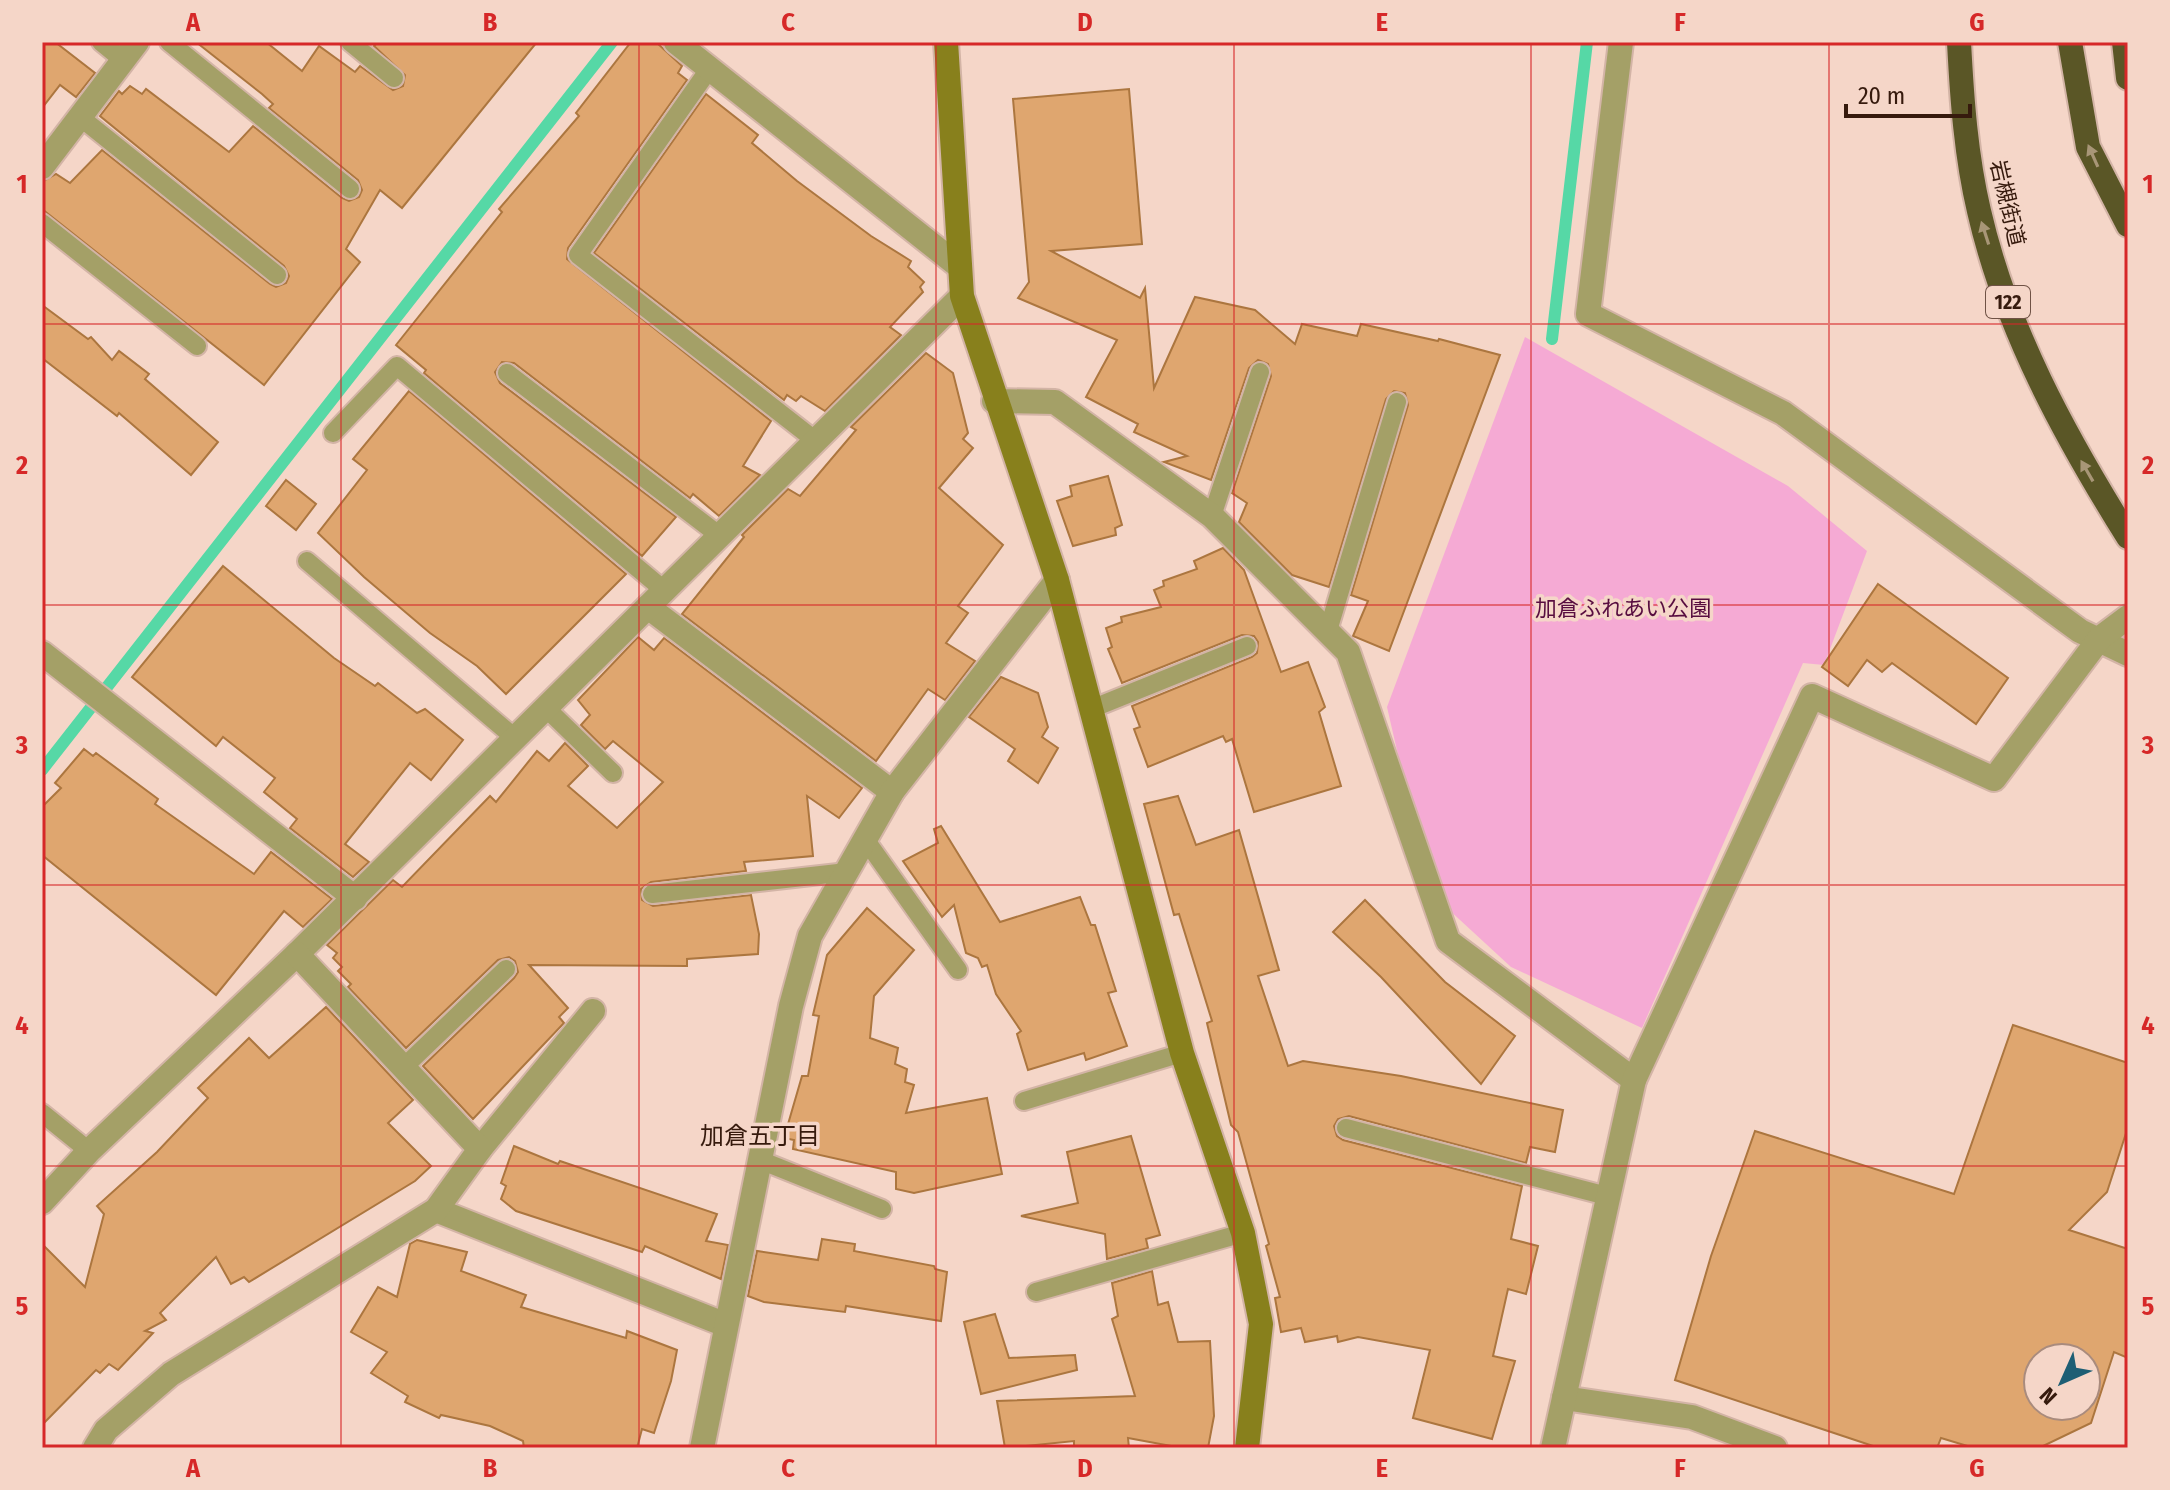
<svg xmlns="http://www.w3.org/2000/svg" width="2170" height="1490" font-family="'Fira Sans Condensed','Noto Sans JP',sans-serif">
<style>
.park{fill:#f5aad4}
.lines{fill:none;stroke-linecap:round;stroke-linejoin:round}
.stream{stroke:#56d8a6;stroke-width:12}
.building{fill:#dfa66f;stroke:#ac763f;stroke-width:2;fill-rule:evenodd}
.lane-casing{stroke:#d3b4a6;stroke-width:22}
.street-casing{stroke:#d3b4a6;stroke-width:28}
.secondary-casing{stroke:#d3b4a6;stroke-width:28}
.highway-casing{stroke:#d3b4a6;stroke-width:28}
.lane{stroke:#a4a067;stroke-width:18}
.street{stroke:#a4a067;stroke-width:24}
.secondary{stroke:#88801c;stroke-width:24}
.highway{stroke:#5a5626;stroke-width:24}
.oneway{fill:#a89677}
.grid{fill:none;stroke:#d62828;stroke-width:2;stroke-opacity:0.55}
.labels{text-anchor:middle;stroke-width:7;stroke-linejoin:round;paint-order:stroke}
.shield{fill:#f5d6c8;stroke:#6f5245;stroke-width:2}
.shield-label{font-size:20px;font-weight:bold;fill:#361a0d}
.street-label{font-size:22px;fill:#361a0d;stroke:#f5d6c8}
.park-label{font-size:22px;fill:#580d40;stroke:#f5d6c8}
.neighbourhood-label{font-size:24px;fill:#361a0d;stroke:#f5d6c8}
.neatline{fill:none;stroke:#d62828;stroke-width:3}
.grid-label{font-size:26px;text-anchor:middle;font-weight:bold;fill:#d62828}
</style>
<rect width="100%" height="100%" fill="#f5d6c8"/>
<path class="park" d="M 1525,337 L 1788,486 L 1867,551 L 1824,665 L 1803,663 L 1642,1028 L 1511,967 L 1447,908 L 1410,807 L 1387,707 Z"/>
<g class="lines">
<g class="stream">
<path d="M 1552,339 L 1587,42"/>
<path d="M 42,770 L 612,42"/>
</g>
</g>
<g class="building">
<path d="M 42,42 L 55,42 L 95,73 L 76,97 L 60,85 L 42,108 Z"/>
<path d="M 196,42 L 266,42 L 302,71 L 319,46 L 355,72 L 360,66 L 393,90 L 403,86 L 405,75 L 374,46 L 378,42 L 537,42 L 402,208 L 380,190 L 346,249 L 360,262 L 264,385 L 42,209 L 42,182 L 56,174 L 70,183 L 102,150 L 270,284 L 276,287 L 286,283 L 289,276 L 284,266 L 100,116 L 119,91 L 122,94 L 130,86 L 142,94 L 146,89 L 229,152 L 253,126 L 342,198 L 349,201 L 359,197 L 362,190 L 358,180 L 269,108 L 273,104 L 262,94 Z"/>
<path d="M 631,42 L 656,42 L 682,66 L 678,73 L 687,80 L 568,248 L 567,259 L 771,421 L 743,466 L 760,475 L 719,516 L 693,494 L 690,498 L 514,363 L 502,362 L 495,372 L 500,383 L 676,517 L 642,556 L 424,373 L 426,370 L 396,345 L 502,212 L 499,209 L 579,116 L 576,113 Z"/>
<path d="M 1129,89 L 1142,244 L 1051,251 L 1140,298 L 1145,288 L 1154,388 L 1195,297 L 1255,310 L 1295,344 L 1302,324 L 1357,336 L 1361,324 L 1438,341 L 1439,339 L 1500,355 L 1389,651 L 1353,636 L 1368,601 L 1351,595 L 1408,405 L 1405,393 L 1394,391 L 1386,399 L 1329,587 L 1292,575 L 1239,522 L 1247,503 L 1232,493 L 1271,376 L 1268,364 L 1258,360 L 1249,368 L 1211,480 L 1164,462 L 1187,456 L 1134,432 L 1138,424 L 1086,397 L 1117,340 L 1018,298 L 1029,282 L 1013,99 Z"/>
<path d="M 706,94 L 758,135 L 752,143 L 797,181 L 871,236 L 911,261 L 908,267 L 924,282 L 920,287 L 923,292 L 890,327 L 901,335 L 825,411 L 801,396 L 796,401 L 787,395 L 784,400 L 594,253 Z"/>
<path d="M 42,305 L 88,339 L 91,337 L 112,360 L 119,351 L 149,374 L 145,379 L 218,442 L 191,475 L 119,413 L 117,416 L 42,358 Z"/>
<path d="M 926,353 L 953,373 L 968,433 L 963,439 L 973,448 L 939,488 L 1003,545 L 958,606 L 968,613 L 946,643 L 975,661 L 945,700 L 928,689 L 876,761 L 682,614 L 744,537 L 742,535 L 788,489 L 800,496 L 856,430 L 851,427 Z"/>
<path d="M 409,391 L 626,574 L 506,694 L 477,666 L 430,633 L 364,577 L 318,533 L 367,470 L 353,459 Z"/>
<path d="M 1108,476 L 1122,525 L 1115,528 L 1116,535 L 1073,546 L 1057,501 L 1072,496 L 1070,486 Z"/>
<path d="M 286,480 L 316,504 L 296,530 L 266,506 Z"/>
<path d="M 1223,548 L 1244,570 L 1281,672 L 1308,662 L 1325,707 L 1319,712 L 1341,786 L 1254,812 L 1232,739 L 1226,742 L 1223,736 L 1148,767 L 1134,729 L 1140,727 L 1132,706 L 1252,657 L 1257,653 L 1258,642 L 1254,636 L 1242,635 L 1122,683 L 1108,649 L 1112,647 L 1106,628 L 1122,622 L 1121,617 L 1161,607 L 1154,590 L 1164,586 L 1163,581 L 1197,569 L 1194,561 Z"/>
<path d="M 223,566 L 334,658 L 375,686 L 378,683 L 417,713 L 425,709 L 463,740 L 431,780 L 410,763 L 345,844 L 369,862 L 353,877 L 290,828 L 297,819 L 264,792 L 275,778 L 223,737 L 216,746 L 132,677 Z"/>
<path d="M 1878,584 L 2008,678 L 1976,724 L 1892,663 L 1882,672 L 1867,660 L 1848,686 L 1822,667 Z"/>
<path d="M 638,637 L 654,650 L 664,638 L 862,788 L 839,818 L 807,796 L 813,856 L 744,862 L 746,871 L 651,882 L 641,889 L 642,900 L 653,906 L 751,895 L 759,934 L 758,954 L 687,959 L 687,966 L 529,965 L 568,1008 L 559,1017 L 564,1023 L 473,1119 L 423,1066 L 514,978 L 518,972 L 515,961 L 509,957 L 498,960 L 406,1048 L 348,987 L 351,984 L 338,971 L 342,967 L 333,958 L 337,953 L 327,945 L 393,880 L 402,887 L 490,796 L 496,802 L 537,751 L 549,761 L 565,743 L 588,766 L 568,786 L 617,828 L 663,782 L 613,741 L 605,749 L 581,725 L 590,715 L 578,700 Z"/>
<path d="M 1001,677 L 1038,693 L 1048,727 L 1042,737 L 1058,748 L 1038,783 L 1008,761 L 1015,749 L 969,717 Z"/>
<path d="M 84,749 L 93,756 L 96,753 L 158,799 L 155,804 L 254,874 L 271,852 L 332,899 L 303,927 L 284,911 L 216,995 L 42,855 L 42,807 L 61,788 L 55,783 Z"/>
<path d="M 1178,796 L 1196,845 L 1239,830 L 1279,970 L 1258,976 L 1288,1066 L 1303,1061 L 1401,1076 L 1563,1110 L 1555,1152 L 1530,1147 L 1526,1163 L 1349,1116 L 1338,1119 L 1334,1126 L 1337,1136 L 1343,1140 L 1522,1186 L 1511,1239 L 1538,1246 L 1526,1294 L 1508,1289 L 1493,1356 L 1515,1361 L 1492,1439 L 1413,1418 L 1430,1350 L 1358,1337 L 1338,1342 L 1337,1336 L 1305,1342 L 1301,1328 L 1281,1332 L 1275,1298 L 1280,1297 L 1266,1246 L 1269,1244 L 1238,1132 L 1231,1125 L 1207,1023 L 1212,1021 L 1179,914 L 1174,915 L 1144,804 Z"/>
<path d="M 941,826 L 1000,922 L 1080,897 L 1091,925 L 1095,925 L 1116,991 L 1108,993 L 1127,1046 L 1086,1060 L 1084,1053 L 1028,1070 L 1017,1034 L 1021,1031 L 996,994 L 987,965 L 982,967 L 978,958 L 966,953 L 954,905 L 942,917 L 903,861 L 938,843 L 934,829 Z"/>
<path d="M 1365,900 L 1445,982 L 1515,1036 L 1481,1084 L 1381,977 L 1333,932 Z"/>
<path d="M 867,908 L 914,950 L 874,996 L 870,1038 L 898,1048 L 895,1064 L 907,1069 L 905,1082 L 914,1085 L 906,1113 L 987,1098 L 1002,1174 L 914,1193 L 896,1189 L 896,1172 L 793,1149 L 794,1140 L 784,1138 L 802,1076 L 808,1076 L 819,1016 L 813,1015 L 827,955 Z"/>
<path d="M 326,1007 L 413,1100 L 388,1123 L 431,1166 L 415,1181 L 249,1282 L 244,1277 L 231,1284 L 216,1257 L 160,1313 L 166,1320 L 145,1331 L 153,1333 L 118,1370 L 109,1364 L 100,1373 L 96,1370 L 42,1425 L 42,1244 L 85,1287 L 104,1214 L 97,1206 L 157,1152 L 208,1098 L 198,1088 L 249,1038 L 269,1058 Z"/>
<path d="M 2013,1025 L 2128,1063 L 2128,1127 L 2107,1192 L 2069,1230 L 2128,1249 L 2128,1358 L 2114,1352 L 2091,1423 L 2039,1448 L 1974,1448 L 1941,1438 L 1937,1448 L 1879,1448 L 1675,1380 L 1711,1256 L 1755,1131 L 1954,1194 ZM 2038,1358 L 2086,1358 L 2086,1406 L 2038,1406 Z"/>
<path d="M 1131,1136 L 1160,1235 L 1146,1239 L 1148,1248 L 1107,1259 L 1105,1234 L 1021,1216 L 1078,1203 L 1067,1152 Z"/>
<path d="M 514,1146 L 558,1164 L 560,1161 L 717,1214 L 706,1241 L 728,1245 L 721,1279 L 645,1246 L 642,1252 L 516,1211 L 501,1199 L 506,1186 L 501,1183 Z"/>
<path d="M 822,1239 L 855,1244 L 854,1251 L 934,1266 L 935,1269 L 947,1272 L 941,1321 L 846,1306 L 845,1312 L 764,1302 L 748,1296 L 757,1251 L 818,1260 Z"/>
<path d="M 417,1240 L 467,1252 L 461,1271 L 526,1295 L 521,1307 L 626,1338 L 627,1331 L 677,1350 L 671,1381 L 654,1433 L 642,1429 L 637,1448 L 524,1448 L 523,1441 L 490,1426 L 441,1415 L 439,1418 L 405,1402 L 408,1396 L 371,1373 L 387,1352 L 351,1332 L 378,1287 L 397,1297 L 410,1244 Z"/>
<path d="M 1152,1271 L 1158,1305 L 1168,1302 L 1178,1342 L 1210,1341 L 1214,1416 L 1208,1448 L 1182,1448 L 1128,1438 L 1129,1448 L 1074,1448 L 1074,1441 L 1005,1448 L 997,1401 L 1135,1396 L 1112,1319 L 1118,1316 L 1112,1283 Z"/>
<path d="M 995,1314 L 1009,1358 L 1075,1355 L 1077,1370 L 981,1394 L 964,1322 Z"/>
</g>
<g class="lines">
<defs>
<g id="lane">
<path d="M 101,42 L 123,60"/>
<path d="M 169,42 L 350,189"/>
<path d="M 350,42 L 394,78"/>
<path d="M 710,68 L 578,255 L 816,441"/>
<path d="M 80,117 L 277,275"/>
<path d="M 42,223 L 197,346"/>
<path d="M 507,373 L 720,536"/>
<path d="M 333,433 L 397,366 L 665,591"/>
<path d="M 1212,516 L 1260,372"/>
<path d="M 307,561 L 516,739"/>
<path d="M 1327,634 L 1397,402"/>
<path d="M 546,708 L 613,773"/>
<path d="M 1091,709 L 1247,646"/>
<path d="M 865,839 L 958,970"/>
<path d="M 652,894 L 847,872"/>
<path d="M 405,1066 L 506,969"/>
<path d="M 1024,1101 L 1182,1053"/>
<path d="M 42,1113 L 89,1151"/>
<path d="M 1346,1128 L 1607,1196"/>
<path d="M 760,1160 L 882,1209"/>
<path d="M 1036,1292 L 1243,1233"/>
</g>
<g id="street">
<path d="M 676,42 L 960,267"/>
<path d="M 1621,42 L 1588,314 L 1783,413 L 2080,631 L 2128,654"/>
<path d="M 42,167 L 137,42"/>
<path d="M 994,401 L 1055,402 L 1212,516 L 1348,652 L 1448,941 L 1634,1080"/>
<path d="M 648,607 L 892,792"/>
<path d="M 42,653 L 355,898"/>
<path d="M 480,1149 L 593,1011"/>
<path d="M 42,1202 L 89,1151 L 297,954 L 962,296"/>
<path d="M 436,1210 L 726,1325"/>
<path d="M 1564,1398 L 1692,1417 L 1775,1448"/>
<path d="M 95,1448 L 106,1430 L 171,1374 L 436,1210 L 480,1149 L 297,954"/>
<path d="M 702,1448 L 791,1006 L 810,936 L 892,792 L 1057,580"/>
<path d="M 1553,1448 L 1634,1080 L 1812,696 L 1994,779 L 2100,638 L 2128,617"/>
</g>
<path id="secondary" d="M 946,42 L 962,296 L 1057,580 L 1182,1053 L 1243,1233 L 1261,1324 L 1247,1448"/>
<g id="highway">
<path d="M 1959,42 C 1962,99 1966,156 1979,211 C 2006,329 2065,436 2128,537"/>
<path d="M 2070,42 L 2088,147 L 2128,225"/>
<path d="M 2124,42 L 2128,78"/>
</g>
</defs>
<use href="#lane" class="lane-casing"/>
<use href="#street" class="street-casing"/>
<use href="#secondary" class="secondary-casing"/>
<use href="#highway" class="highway-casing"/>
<use href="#lane" class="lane"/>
<use href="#street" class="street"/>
<use href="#secondary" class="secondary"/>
<use href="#highway" class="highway"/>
</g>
<defs><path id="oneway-solid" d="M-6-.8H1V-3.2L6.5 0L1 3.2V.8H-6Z" transform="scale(2)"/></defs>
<g class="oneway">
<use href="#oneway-solid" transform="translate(2093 156) rotate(-114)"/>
<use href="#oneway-solid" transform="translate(1985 233) rotate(-108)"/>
<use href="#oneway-solid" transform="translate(2087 471) rotate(-120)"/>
</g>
<path class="grid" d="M 341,42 L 341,1448M 639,42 L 639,1448M 936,42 L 936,1448M 1234,42 L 1234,1448M 1531,42 L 1531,1448M 1829,42 L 1829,1448M 42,324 L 2128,324M 42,605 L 2128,605M 42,885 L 2128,885M 42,1166 L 2128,1166"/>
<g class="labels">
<rect class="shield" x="1986" y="286" width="44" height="32" rx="6"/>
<g class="shield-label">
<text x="2008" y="309">122</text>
</g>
<g class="street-label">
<text transform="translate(2008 203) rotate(77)" y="8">岩槻街道</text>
</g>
<g class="park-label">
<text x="1623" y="616">加倉ふれあい公園</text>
</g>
<g class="neighbourhood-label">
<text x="760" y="1144">加倉五丁目</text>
</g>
</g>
<rect width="2170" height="1490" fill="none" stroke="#f5d6c8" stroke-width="88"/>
<g transform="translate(2062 1382) rotate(225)"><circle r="38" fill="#f5d6c8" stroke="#a98b7d" stroke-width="2"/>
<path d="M0-6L14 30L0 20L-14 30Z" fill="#1e5e74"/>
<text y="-12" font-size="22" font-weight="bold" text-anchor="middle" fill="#361a0d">N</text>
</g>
<path d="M1846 104v12h124v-12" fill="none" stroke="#361a0d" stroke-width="4"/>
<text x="1858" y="104" font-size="24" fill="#361a0d" stroke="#f5d6c8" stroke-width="6" paint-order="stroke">20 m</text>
<rect x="44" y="44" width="2082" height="1402" class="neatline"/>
<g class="grid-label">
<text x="193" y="31">A</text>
<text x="490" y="31">B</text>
<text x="788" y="31">C</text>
<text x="1085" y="31">D</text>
<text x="1382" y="31">E</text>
<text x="1680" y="31">F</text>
<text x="1977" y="31">G</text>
<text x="22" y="193">1</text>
<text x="2148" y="193">1</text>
<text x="22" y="474">2</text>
<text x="2148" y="474">2</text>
<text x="22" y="754">3</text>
<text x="2148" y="754">3</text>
<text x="22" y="1034">4</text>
<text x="2148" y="1034">4</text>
<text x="22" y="1315">5</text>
<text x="2148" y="1315">5</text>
<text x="193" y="1477">A</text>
<text x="490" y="1477">B</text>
<text x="788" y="1477">C</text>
<text x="1085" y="1477">D</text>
<text x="1382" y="1477">E</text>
<text x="1680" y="1477">F</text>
<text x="1977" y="1477">G</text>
</g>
</svg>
